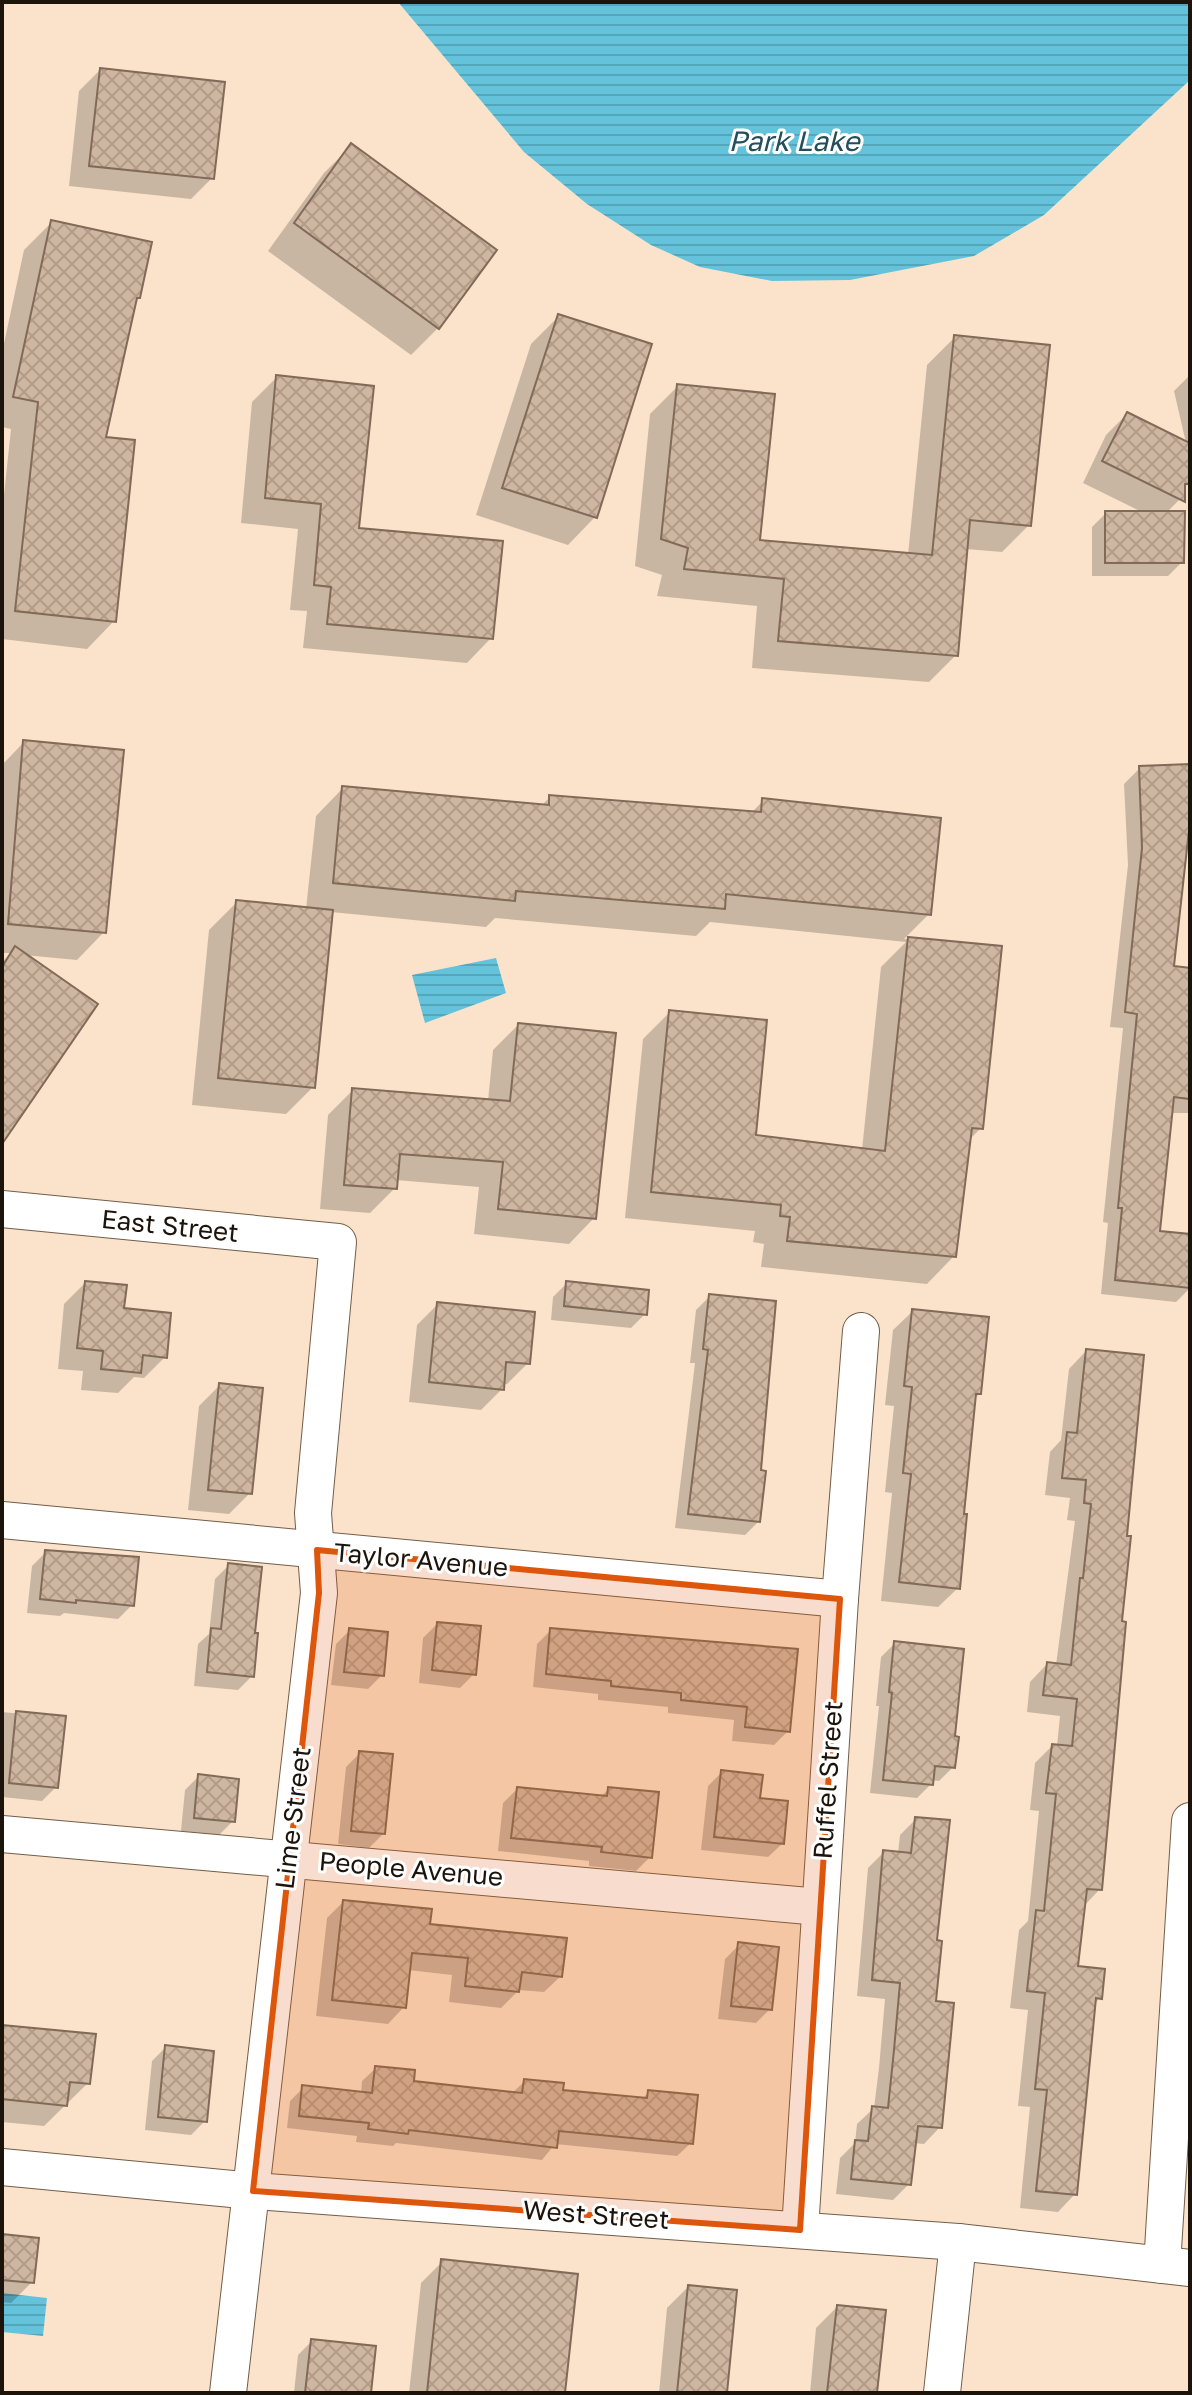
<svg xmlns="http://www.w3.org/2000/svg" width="1192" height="2395" font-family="'Golos Text',sans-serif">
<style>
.water{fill:url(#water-rules)}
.shadow{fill:#0003}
.building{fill:url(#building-cross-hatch);stroke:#816a57;stroke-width:2}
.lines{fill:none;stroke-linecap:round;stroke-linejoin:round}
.street-casing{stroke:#725d49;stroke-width:38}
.street{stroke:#fff;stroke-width:36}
.marked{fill:#de560c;fill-opacity:0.2;stroke:#de560c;stroke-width:6;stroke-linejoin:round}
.labels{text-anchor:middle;stroke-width:6;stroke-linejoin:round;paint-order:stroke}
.street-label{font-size:26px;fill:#1c130b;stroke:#fff}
.water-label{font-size:28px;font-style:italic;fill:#244e5a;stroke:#fff}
</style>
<defs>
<pattern id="water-rules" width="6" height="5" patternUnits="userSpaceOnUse" patternTransform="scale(2)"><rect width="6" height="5" fill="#64c2db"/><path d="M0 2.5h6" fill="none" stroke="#56a6bb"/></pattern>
<pattern id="building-cross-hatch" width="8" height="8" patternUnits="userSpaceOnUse" patternTransform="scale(2)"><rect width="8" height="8" fill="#cfb6a1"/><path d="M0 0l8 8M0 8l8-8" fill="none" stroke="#b19c89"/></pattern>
</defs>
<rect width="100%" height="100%" fill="#fbe3cb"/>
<g class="water">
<path d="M 398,2 L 1190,2 L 1190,80 L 1044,215 L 974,256 L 850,280 L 772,281 L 700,267 L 651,245 L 587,204 L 524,152 Z"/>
<path d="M 496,958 L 506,993 L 425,1023 L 412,975 Z"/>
<path d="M 2,2293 L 47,2298 L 43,2336 L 2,2332 Z"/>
</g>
<g class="shadow">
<path d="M 100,70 L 212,178 L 191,199 L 69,186 L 79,91 Z"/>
<path d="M 351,146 L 438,328 L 411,355 L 268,251 L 324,173 Z"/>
<path d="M 52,222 L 138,297 L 134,301 L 104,439 L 114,621 L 87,649 L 2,639 L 2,514 L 11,429 L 2,427 L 2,353 L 24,250 Z"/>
<path d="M 559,316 L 595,517 L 568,545 L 476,515 L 531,344 Z"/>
<path d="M 955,337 L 1029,525 L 1002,552 L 966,549 L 956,655 L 929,682 L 752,668 L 757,606 L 657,596 L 662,575 L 635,566 L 650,414 L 678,386 L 758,542 L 908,555 L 927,365 Z"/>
<path d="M 277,377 L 357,529 L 491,638 L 467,663 L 303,648 L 307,611 L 290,610 L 298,529 L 241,523 L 252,402 Z"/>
<path d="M 1188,377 L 1190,377 L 1190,478 L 1180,499 L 1166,513 L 1182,562 L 1168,576 L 1092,576 L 1092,527 L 1106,513 L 1144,513 L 1083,483 L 1106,435 L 1127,414 L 1186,443 L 1174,391 Z"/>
<path d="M 24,742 L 104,932 L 77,960 L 24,955 L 2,1140 L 2,962 L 11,953 L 2,953 L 2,765 Z"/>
<path d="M 1190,766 L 1190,835 L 1185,835 L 1171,968 L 1190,970 L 1190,1113 L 1171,1113 L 1158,1232 L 1190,1236 L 1190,1288 L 1176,1302 L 1101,1294 L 1108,1223 L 1103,1222 L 1123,1028 L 1110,1027 L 1128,865 L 1124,784 L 1140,768 Z"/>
<path d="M 343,788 L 541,806 L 550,797 L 751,813 L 763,801 L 929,914 L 904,939 L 1000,948 L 981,1128 L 968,1141 L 954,1256 L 927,1284 L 761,1267 L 764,1244 L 753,1242 L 755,1231 L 625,1218 L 643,1039 L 670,1012 L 754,1137 L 862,1150 L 881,967 L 906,942 L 710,922 L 696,936 L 495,918 L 486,927 L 331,912 L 313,1087 L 286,1114 L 192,1105 L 209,930 L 237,902 L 306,909 L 316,816 Z"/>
<path d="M 518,1025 L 594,1218 L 569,1244 L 474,1234 L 479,1187 L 396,1180 L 395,1188 L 370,1213 L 320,1209 L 328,1115 L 353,1090 L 488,1101 L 493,1050 Z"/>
<path d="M 85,1283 L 122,1310 L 165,1357 L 144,1378 L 134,1377 L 118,1393 L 81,1390 L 83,1371 L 58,1369 L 64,1304 Z"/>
<path d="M 567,1283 L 645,1314 L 631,1328 L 551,1320 L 553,1297 Z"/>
<path d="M 710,1296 L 759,1472 L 759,1521 L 745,1535 L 675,1528 L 695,1363 L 690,1363 L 696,1310 Z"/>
<path d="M 438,1304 L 528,1363 L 507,1384 L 502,1384 L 502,1389 L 481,1410 L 409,1402 L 417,1325 Z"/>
<path d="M 913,1311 L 979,1394 L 974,1399 L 958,1588 L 938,1607 L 881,1601 L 892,1493 L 885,1492 L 894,1406 L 885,1405 L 893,1330 Z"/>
<path d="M 1086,1351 L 1125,1538 L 1100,1889 L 1083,1907 L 1076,1968 L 1100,1998 L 1093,2005 L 1075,2194 L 1058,2212 L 1020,2208 L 1030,2107 L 1018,2106 L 1028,2010 L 1010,2008 L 1019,1930 L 1028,1921 L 1039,1811 L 1030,1810 L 1035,1763 L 1052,1746 L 1057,1746 L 1060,1716 L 1027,1712 L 1030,1682 L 1047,1664 L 1056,1665 L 1075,1521 L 1067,1520 L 1070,1498 L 1045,1495 L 1050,1452 L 1061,1440 L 1069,1369 Z"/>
<path d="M 220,1385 L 250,1493 L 229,1514 L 188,1510 L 199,1406 Z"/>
<path d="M 46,1552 L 132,1605 L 118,1619 L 64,1613 L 60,1616 L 27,1613 L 32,1566 Z"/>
<path d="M 229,1565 L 252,1676 L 238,1690 L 194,1686 L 198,1644 L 209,1634 L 215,1579 Z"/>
<path d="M 437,1624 L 474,1674 L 460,1688 L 419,1683 L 423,1638 Z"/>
<path d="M 350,1630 L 382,1675 L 368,1689 L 331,1685 L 336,1644 Z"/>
<path d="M 551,1630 L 796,1650 L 788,1731 L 774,1745 L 732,1741 L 734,1720 L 668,1713 L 668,1707 L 598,1700 L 598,1694 L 533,1687 L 537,1644 Z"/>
<path d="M 895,1643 L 953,1738 L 953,1767 L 939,1781 L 931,1780 L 931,1784 L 917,1798 L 870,1793 L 879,1706 L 876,1706 L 881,1657 Z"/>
<path d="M 2,1712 L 64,1718 L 56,1787 L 42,1801 L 2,1797 Z"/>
<path d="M 360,1753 L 383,1834 L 369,1848 L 338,1844 L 346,1767 Z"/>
<path d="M 722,1772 L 758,1799 L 782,1844 L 768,1857 L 701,1850 L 708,1786 Z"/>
<path d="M 199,1776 L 233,1821 L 219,1835 L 181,1831 L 185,1790 Z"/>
<path d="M 517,1789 L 600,1797 L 609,1789 L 650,1857 L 636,1871 L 589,1866 L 589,1861 L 498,1851 L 503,1803 Z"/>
<path d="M 916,1819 L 935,1942 L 934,2003 L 940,2127 L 924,2144 L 914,2143 L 909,2184 L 893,2200 L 836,2194 L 840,2158 L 855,2143 L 857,2124 L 874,2108 L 879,2068 L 885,1999 L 857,1996 L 868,1868 L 884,1852 L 898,1853 L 900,1835 Z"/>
<path d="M 343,1902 L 428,1926 L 561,1976 L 544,1992 L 519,1990 L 501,2008 L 449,2002 L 452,1975 L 408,1970 L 404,2007 L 388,2024 L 316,2016 L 327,1918 Z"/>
<path d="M 739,1945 L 770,2009 L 756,2023 L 718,2019 L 725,1959 Z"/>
<path d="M 2,2027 L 88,2083 L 44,2126 L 2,2122 Z"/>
<path d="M 166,2047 L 205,2121 L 191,2135 L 145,2130 L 152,2061 Z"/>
<path d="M 376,2068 L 412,2083 L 512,2093 L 525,2081 L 561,2091 L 641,2100 L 649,2092 L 691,2143 L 677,2156 L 555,2144 L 542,2160 L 396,2143 L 393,2146 L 356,2142 L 357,2136 L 287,2128 L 290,2101 L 303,2088 L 361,2094 L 362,2081 Z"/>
<path d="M 2,2236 L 32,2282 L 11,2303 L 2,2302 Z"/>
<path d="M 442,2262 L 563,2393 L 409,2393 L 421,2283 Z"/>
<path d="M 688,2287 L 725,2393 L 659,2393 L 667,2308 Z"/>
<path d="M 837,2307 L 875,2393 L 810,2393 L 816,2328 Z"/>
<path d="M 312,2341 L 369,2393 L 294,2393 L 298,2355 Z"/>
</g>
<g class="building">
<path d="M 100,68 L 225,82 L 214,179 L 89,166 Z"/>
<path d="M 351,143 L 497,250 L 439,329 L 294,223 Z"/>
<path d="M 51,220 L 152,242 L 140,298 L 137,298 L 106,437 L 135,440 L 116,622 L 15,611 L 38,402 L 13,397 Z"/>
<path d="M 558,314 L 652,344 L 597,518 L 502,488 Z"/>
<path d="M 954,335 L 1050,345 L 1031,526 L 970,520 L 958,656 L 778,641 L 784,579 L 684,569 L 688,548 L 661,539 L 677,384 L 775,394 L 760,540 L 932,555 Z"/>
<path d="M 276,375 L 374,386 L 359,528 L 503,541 L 493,639 L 327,624 L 331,587 L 314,585 L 321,504 L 265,498 Z"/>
<path d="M 1127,412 L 1190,443 L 1190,484 L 1185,484 L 1185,502 L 1102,461 Z"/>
<path d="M 1105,511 L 1185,511 L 1184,563 L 1105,563 Z"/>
<path d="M 23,740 L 124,750 L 106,933 L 8,924 Z"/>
<path d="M 1190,764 L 1190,821 L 1174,966 L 1190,968 L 1190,1099 L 1174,1097 L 1160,1231 L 1190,1234 L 1190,1288 L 1115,1280 L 1122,1208 L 1118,1208 L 1137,1014 L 1125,1012 L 1142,848 L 1139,766 Z"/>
<path d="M 342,786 L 549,805 L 549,795 L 761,812 L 762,798 L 941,818 L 931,915 L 726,894 L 725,909 L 516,891 L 515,901 L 333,883 Z"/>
<path d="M 236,900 L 333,910 L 315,1088 L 218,1078 Z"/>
<path d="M 908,937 L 1002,946 L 983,1129 L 972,1128 L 956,1257 L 787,1241 L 790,1217 L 780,1216 L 781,1205 L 651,1192 L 669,1010 L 767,1020 L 756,1135 L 885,1151 Z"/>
<path d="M 15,946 L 98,1004 L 2,1144 L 2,967 Z"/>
<path d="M 518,1023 L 616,1033 L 596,1219 L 498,1209 L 503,1162 L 400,1154 L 397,1189 L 344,1185 L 352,1088 L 510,1101 Z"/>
<path d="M 85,1281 L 127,1285 L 124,1308 L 171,1313 L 167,1358 L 143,1355 L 141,1373 L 101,1369 L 103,1351 L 77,1348 Z"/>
<path d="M 566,1281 L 649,1290 L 647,1315 L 564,1306 Z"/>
<path d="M 709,1294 L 776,1301 L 761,1470 L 766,1471 L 760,1522 L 688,1514 L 708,1350 L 703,1349 Z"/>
<path d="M 437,1302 L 535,1312 L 530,1364 L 506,1362 L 504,1390 L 429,1382 Z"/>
<path d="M 912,1309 L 989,1317 L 981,1394 L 976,1394 L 964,1514 L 967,1514 L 960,1589 L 899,1582 L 911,1474 L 903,1473 L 912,1387 L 904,1386 Z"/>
<path d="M 1086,1349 L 1144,1355 L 1127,1536 L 1131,1536 L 1122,1621 L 1126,1622 L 1102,1890 L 1087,1889 L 1078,1966 L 1105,1969 L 1102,1999 L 1096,1998 L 1077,2195 L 1036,2191 L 1047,2090 L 1035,2089 L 1045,1993 L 1027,1991 L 1036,1910 L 1044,1911 L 1056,1794 L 1046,1793 L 1052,1744 L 1072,1746 L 1077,1699 L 1043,1695 L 1047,1662 L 1071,1665 L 1080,1578 L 1083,1578 L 1091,1504 L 1084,1503 L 1086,1480 L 1062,1478 L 1067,1432 L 1077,1433 Z"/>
<path d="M 219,1383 L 263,1388 L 252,1494 L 208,1490 Z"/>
<path d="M 45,1550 L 139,1557 L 134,1606 L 76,1600 L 76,1603 L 40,1599 Z"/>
<path d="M 228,1563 L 262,1567 L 255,1633 L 258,1633 L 254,1677 L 207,1672 L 211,1628 L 221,1629 Z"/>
<path d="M 437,1622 L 481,1626 L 476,1675 L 432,1670 Z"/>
<path d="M 349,1628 L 388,1632 L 384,1676 L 344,1672 Z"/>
<path d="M 550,1628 L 798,1649 L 790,1732 L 745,1727 L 747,1707 L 681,1700 L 681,1693 L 611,1686 L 611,1681 L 546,1674 Z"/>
<path d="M 894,1641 L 964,1649 L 955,1736 L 959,1737 L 955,1768 L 935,1766 L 933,1785 L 883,1780 L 892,1693 L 889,1692 Z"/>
<path d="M 16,1711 L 66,1716 L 58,1788 L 9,1783 Z"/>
<path d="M 359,1751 L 393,1754 L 385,1834 L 351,1831 Z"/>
<path d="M 721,1770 L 763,1775 L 760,1798 L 788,1801 L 784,1844 L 714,1837 Z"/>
<path d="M 198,1774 L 239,1779 L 235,1822 L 194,1818 Z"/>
<path d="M 517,1787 L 607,1796 L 608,1787 L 659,1792 L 652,1858 L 601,1852 L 602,1847 L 511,1838 Z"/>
<path d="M 915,1817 L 950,1820 L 937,1940 L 942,1941 L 936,2001 L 954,2003 L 942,2128 L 918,2126 L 911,2185 L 851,2179 L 855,2140 L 868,2141 L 872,2106 L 888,2108 L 894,2050 L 900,1983 L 872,1980 L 883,1850 L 911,1853 Z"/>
<path d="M 343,1900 L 432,1909 L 430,1924 L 567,1938 L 562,1977 L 522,1972 L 519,1992 L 465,1986 L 468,1958 L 412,1953 L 406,2008 L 332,2000 Z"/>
<path d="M 738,1942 L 779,1947 L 772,2010 L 731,2006 Z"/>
<path d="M 2,2025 L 96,2034 L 90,2084 L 70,2082 L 67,2106 L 2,2099 Z"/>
<path d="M 165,2045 L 214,2051 L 207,2122 L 158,2117 Z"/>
<path d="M 375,2066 L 415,2070 L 414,2081 L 522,2093 L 524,2079 L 564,2083 L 563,2090 L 647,2098 L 648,2090 L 698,2095 L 693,2144 L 559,2131 L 557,2148 L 409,2130 L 408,2134 L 368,2129 L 369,2123 L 299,2116 L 302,2085 L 372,2093 Z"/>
<path d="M 2,2234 L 39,2238 L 34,2283 L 2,2280 Z"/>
<path d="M 441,2259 L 578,2274 L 565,2393 L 427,2393 Z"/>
<path d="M 688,2285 L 737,2290 L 727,2393 L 677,2393 Z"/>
<path d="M 837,2305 L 886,2310 L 877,2393 L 827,2393 Z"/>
<path d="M 311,2339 L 376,2346 L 371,2393 L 305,2393 Z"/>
</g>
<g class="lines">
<defs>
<g id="street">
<path d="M 2,1209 L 338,1242 L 313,1513 L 319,1593 L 228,2393"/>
<path d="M 2,1520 L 840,1599"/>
<path d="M 2,1834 L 820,1907"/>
<path d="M 2,2167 L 253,2191 L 958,2242 L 1190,2268"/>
<path d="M 800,2230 L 840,1599 L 861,1331"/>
<path d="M 1162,2265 L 1190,1821"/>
<path d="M 942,2393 L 958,2242"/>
</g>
</defs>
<use href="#street" class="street-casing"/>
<use href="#street" class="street"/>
</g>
<path class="marked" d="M 317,1550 L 840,1599 L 800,2230 L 253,2191 L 319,1593 Z"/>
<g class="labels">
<g class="street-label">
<text transform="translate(170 1226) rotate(6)" y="9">East Street</text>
<text transform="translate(421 1560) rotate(5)" y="9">Taylor Avenue</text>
<text transform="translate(828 1780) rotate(-86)" y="9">Ruffel Street</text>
<text transform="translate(293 1818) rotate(-83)" y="9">Lime Street</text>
<text transform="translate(411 1869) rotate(5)" y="9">People Avenue</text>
<text transform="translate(596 2215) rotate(4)" y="9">West Street</text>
</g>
<g class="water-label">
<text x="794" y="151">Park Lake</text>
</g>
</g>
<rect width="1192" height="2395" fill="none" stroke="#1c130b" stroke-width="8"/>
</svg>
